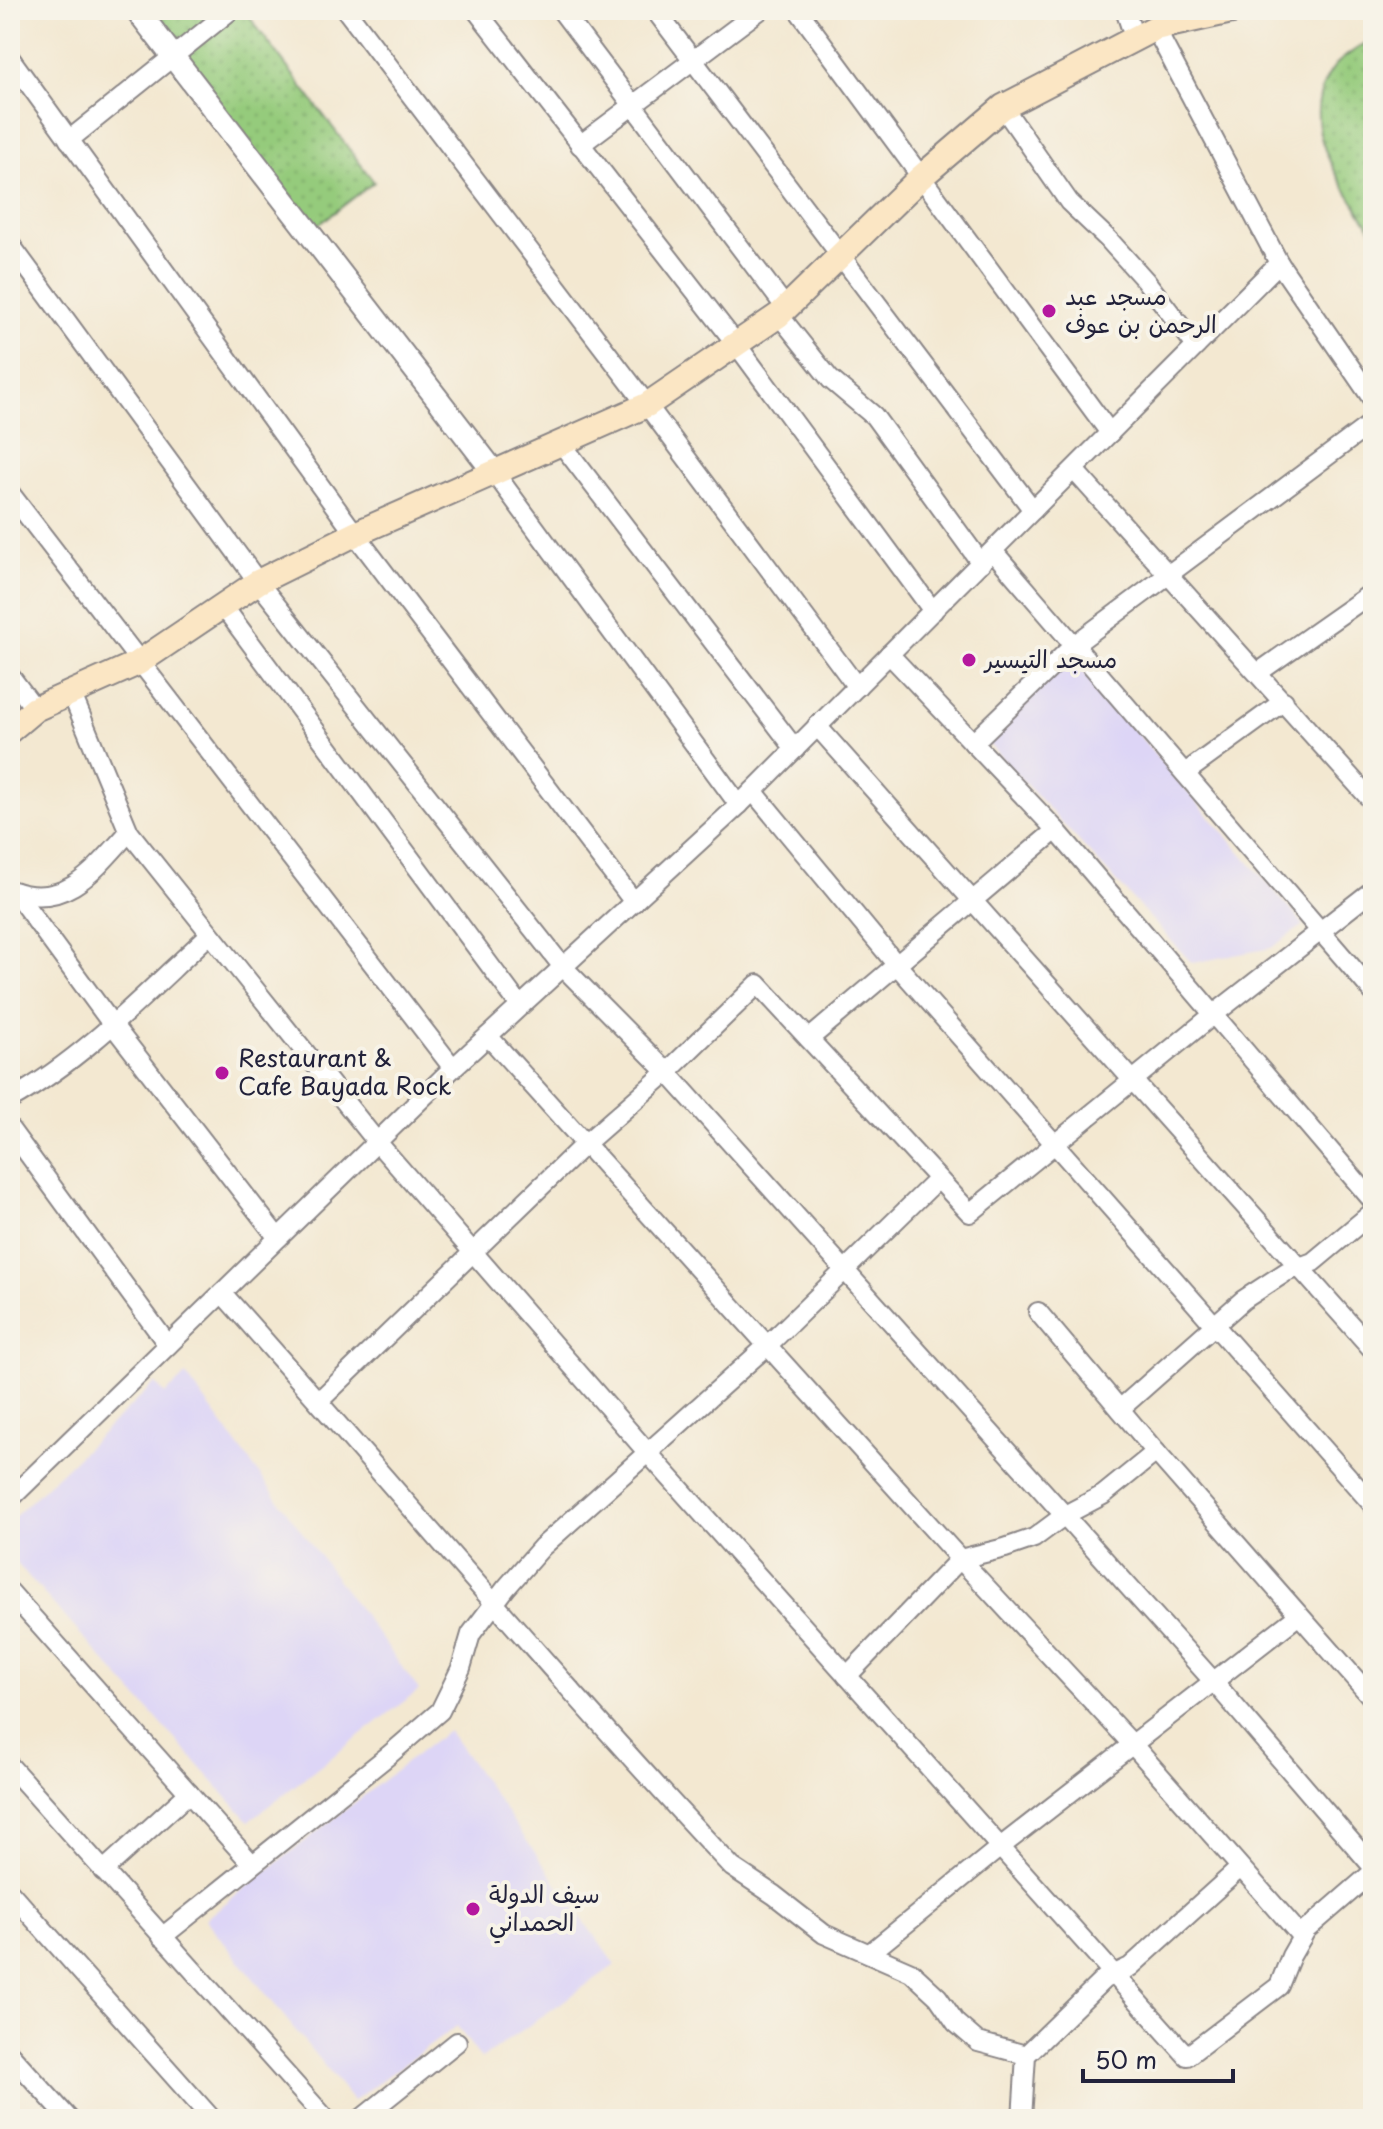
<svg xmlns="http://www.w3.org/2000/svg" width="1383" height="2129" font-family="'Playpen Sans','Playpen Sans Arabic',sans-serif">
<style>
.built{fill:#ddd5f6}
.park{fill:url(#park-dots);stroke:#5c765c;stroke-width:2}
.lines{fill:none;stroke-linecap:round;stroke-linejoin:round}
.minor-casing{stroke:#8a8586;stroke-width:22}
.tertiary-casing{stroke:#8a8586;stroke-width:26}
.secondary-casing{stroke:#8a8586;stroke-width:28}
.minor{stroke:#fff;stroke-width:18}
.tertiary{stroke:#fff;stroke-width:22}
.secondary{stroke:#fbe6c4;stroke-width:24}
.poi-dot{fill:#b5179e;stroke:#f7f3e8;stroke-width:3}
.labels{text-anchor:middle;stroke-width:8;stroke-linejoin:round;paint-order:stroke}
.poi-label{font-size:24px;fill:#22223b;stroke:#f7f3e8;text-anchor:start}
</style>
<defs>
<pattern id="park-dots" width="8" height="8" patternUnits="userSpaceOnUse" patternTransform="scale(2)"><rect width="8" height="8" fill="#95cb7c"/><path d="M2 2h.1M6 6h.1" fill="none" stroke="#80ae6c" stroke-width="1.8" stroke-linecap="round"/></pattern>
</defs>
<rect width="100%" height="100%" fill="#f7f3e8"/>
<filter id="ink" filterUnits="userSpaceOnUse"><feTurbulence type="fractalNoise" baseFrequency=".0125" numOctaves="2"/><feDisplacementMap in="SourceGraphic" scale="16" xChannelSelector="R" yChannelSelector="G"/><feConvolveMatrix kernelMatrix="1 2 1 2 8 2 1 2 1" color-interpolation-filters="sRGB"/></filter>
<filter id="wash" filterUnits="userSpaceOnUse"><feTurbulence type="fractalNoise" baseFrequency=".006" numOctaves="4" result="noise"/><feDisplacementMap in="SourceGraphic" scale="32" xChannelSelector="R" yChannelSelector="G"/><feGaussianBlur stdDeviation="1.8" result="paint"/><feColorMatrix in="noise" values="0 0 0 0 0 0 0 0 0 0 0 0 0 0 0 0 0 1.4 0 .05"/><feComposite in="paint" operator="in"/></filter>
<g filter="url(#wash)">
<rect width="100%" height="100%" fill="#f3e8d1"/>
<g class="built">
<path d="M 1068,661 L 1075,662 L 1304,925 L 1271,948 L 1192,963 L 984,739 Z"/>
<path d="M 186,1375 L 419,1690 L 249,1821 L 10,1556 L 10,1521 L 155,1383 L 165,1394 Z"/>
<path d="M 448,1730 L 615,1965 L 481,2059 L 457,2026 L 353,2101 L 205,1919 Z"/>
</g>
<g class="park">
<path d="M 137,10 L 244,10 L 374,182 L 309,232 Z"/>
<path d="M 1373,38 L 1373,232 C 1343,184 1292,125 1333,68 C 1342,56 1361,47 1373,38 Z"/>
</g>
</g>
<g filter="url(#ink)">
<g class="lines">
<defs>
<g id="minor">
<path d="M 346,10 L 647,405 L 857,687"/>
<path d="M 476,10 L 737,345 L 933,611"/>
<path d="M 561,10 L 786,308"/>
<path d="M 655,10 L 1033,510"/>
<path d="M 798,10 L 1110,433"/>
<path d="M 1125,10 L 1134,37"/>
<path d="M 10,58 L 355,534 L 634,902"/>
<path d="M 1003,107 L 1069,202 L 1108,239 L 1145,280 L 1196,346"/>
<path d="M 69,140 L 231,10"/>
<path d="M 580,145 L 760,10"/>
<path d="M 10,244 L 258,582 L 563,967 L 667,1072 L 1214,1682 L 1373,1867"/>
<path d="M 1279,263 L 1373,400"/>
<path d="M 779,315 L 830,379 L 874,416 L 981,563"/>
<path d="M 561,443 L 795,749"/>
<path d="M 1074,470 L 1373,802"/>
<path d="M 494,472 L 739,805"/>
<path d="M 10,493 L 453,1068"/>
<path d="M 993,551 L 1373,992"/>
<path d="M 223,606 L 520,1006"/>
<path d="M 889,654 L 1056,830 L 1373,1201"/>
<path d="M 1259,672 L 1373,592"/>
<path d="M 10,676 L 35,709"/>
<path d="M 71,692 L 129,832 L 377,1142 L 648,1453 L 1187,2056 L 1279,1986 L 1291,1956 L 1306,1930 L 1373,1872"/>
<path d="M 817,726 L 1373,1350"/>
<path d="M 973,743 L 1074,645 L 1373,422"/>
<path d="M 1185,773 L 1284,701"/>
<path d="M 753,791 L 896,964 L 1373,1505"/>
<path d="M 13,891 C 67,910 97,867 129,832"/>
<path d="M 15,892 L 112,1024 L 278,1238"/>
<path d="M 488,1036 L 960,1559 L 1133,1745 L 1302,1937"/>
<path d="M 809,1039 L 1056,830"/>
<path d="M 10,1100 C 85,1058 146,993 209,935"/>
<path d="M 10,1129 L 168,1345"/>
<path d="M 222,1293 C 393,1484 556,1680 732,1867 L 774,1895 L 824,1934 L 911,1972 L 938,1997 L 956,2023 L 978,2042 L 1026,2055"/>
<path d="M 1038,1312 L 1156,1452 L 1373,1699"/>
<path d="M 319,1401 L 586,1143 L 667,1072 L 758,984 L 970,1213 L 1213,1015 L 1373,890"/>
<path d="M 1120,1409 L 1243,1300 L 1286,1272 L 1313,1262 L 1373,1212"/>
<path d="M 10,1499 L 453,1068 L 739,805 L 1279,263 L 1155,28"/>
<path d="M 10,1592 L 252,1864"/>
<path d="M 847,1676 L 960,1559 L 1005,1548 L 1034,1538 L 1065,1515 L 1103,1495 L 1156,1452"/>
<path d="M 10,1766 L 326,2119"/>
<path d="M 103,1871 L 189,1793"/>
<path d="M 10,1892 L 212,2119"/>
<path d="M 162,1937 L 389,1755 L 440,1711 L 461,1668 L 471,1634 L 506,1588 L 542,1547 L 768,1345 L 938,1179"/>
<path d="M 870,1953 L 999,1848 L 1299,1615"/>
<path d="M 10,2054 L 69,2119"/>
<path d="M 361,2119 L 457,2042"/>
<path d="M 1022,2119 L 1026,2055 L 1104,1979 L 1130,1967 L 1240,1868"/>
</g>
<path id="tertiary" d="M 137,10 L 494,472"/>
<path id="secondary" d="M 10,730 L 35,709 L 138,663 L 258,582 L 355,534 L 647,405 L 779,315 L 920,178 L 1003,107 L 1155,28 L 1236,10"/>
</defs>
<use href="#minor" class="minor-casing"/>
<use href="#tertiary" class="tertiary-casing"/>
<use href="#secondary" class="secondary-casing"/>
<use href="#minor" class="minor"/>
<use href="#tertiary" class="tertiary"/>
<use href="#secondary" class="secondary"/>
</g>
</g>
<g class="poi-dot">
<circle cx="1049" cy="311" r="8"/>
<circle cx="969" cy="660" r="8"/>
<circle cx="222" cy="1073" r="8"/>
<circle cx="473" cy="1909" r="8"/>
</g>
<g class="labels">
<g class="poi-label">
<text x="1065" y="305">مسجد عبد<tspan x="1065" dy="28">الرحمن بن عوف</tspan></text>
<text x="985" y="668">مسجد التيسير</text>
<text x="238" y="1067">Restaurant &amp;<tspan x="238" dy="28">Cafe Bayada Rock</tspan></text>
<text x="489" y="1903">سيف الدولة<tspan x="489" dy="28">الحمداني</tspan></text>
</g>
</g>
<rect width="1383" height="2129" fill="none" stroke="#f7f3e8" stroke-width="40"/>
<path d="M1083 2069v12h150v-12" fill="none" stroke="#22223b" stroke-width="4"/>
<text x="1095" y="2069" font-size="24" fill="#22223b" stroke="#f7f3e8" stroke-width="6" paint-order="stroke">50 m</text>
</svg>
